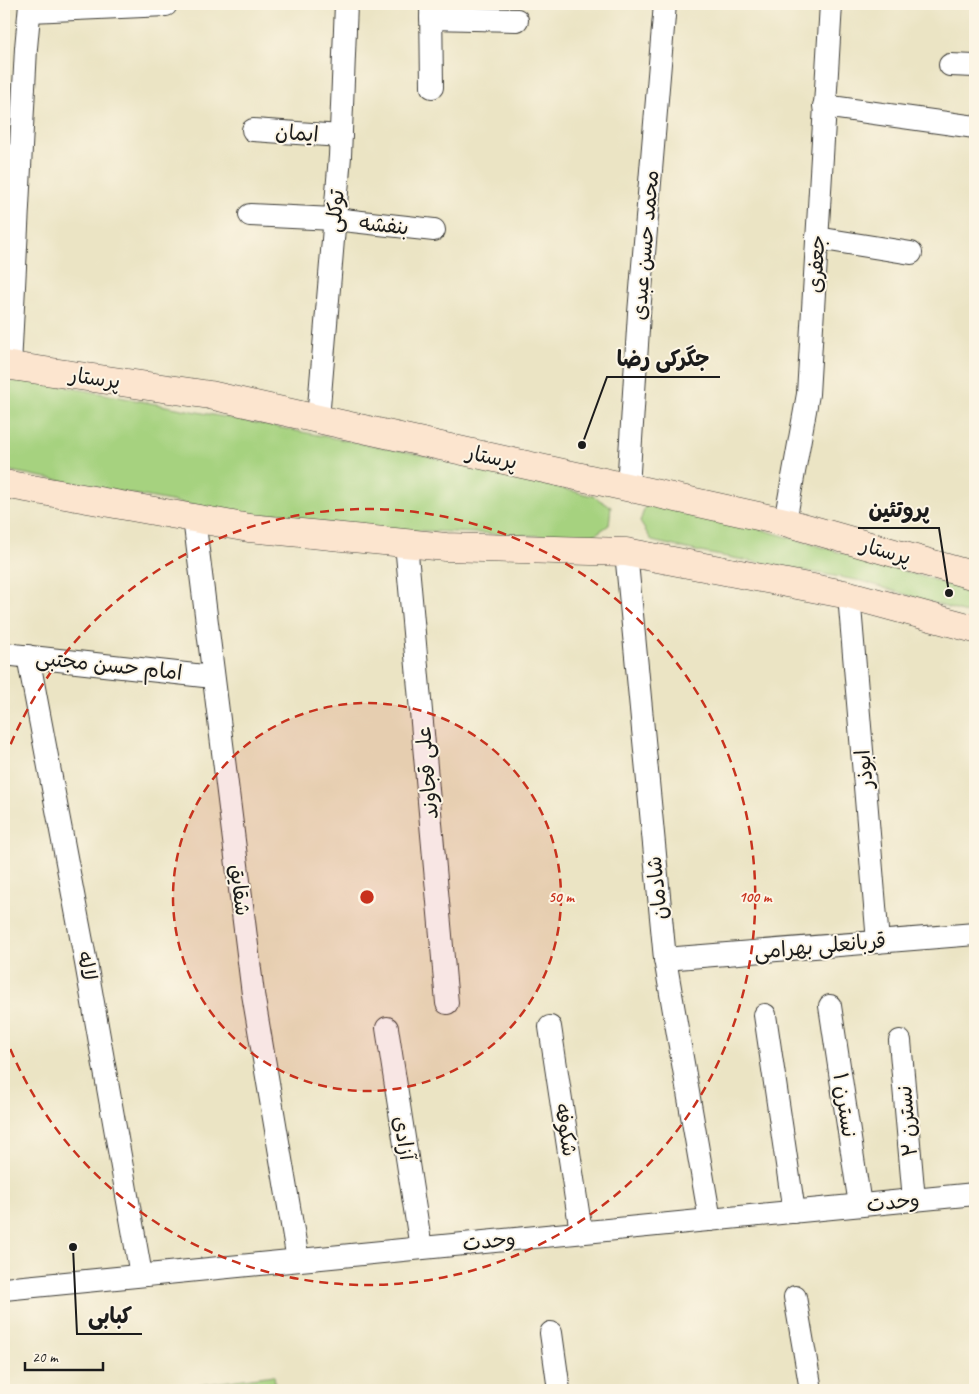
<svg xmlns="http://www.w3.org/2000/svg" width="979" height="1394" font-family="Caveat,'Playpen Sans Arabic',sans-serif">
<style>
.green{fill:#a6d27f;stroke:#61774e}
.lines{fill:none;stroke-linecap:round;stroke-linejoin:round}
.street-casing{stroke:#3b3a35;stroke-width:24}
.secondary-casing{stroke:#3b3a35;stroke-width:29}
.street{stroke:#fff;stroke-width:22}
.secondary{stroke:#fce5cf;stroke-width:28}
.ring{fill:none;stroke:#c8321e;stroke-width:2.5;stroke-dasharray:9 6}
.labels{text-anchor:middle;stroke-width:4;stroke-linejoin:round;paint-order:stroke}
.street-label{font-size:21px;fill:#1c1c1c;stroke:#fcf5e5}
.centre{fill:#c8321e;stroke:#fcf5e5;stroke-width:2.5}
.ring-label{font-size:15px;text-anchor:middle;font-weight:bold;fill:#c8321e;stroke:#fcf5e5;stroke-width:4;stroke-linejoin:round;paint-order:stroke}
.leader{fill:none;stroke:#1c1c1c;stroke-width:2}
.callout-dot{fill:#1c1c1c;stroke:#fcf5e5;stroke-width:2}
.callout-label{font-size:22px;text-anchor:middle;font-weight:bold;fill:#1c1c1c;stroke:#fcf5e5;stroke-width:4;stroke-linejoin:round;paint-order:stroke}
</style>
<rect width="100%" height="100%" fill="#fcf5e5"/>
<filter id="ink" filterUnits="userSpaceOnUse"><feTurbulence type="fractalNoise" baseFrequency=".02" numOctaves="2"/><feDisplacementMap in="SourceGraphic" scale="10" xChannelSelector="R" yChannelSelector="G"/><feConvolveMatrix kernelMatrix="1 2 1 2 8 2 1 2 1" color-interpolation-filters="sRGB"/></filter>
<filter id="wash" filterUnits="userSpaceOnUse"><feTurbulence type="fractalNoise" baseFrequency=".0096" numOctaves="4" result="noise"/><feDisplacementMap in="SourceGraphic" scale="20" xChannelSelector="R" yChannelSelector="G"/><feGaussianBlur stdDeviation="1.12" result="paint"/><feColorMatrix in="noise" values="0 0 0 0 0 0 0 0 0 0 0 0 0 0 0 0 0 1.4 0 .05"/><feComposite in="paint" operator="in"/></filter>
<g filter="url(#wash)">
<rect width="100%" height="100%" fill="#ebe4c4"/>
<g class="green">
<path d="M 20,378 L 422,455 L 593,496 L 611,507 L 609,525 L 590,538 L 383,529 L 245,515 L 10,471 L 4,467 L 4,386 Z"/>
<path d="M 645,506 L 675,507 L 726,519 L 975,592 L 975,616 L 862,581 L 705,553 L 652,541 L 640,522 Z"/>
<path d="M 274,1375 L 276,1390 L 161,1390 Z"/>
</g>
</g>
<g filter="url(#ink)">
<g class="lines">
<defs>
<g id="street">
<path d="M 431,4 L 432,87"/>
<path d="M 30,11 L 166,5"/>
<path d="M 431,18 L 517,20"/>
<path d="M 950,65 L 975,66"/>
<path d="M 824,106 L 975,127"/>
<path d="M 253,130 L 341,136"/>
<path d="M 250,215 L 334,219 L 434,230"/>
<path d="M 817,238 L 911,253"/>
<path d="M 10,366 L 26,48 L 30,4"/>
<path d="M 318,419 L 340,156 L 346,4"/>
<path d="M 628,487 L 639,313 L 665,4"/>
<path d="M 194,518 L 253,994 L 298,1260"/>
<path d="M 785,522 L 808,394 L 831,4"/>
<path d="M 406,543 L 447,1003"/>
<path d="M 626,552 L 665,959 L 710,1220"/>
<path d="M 849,595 L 878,942"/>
<path d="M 4,654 L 213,677"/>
<path d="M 28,656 L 86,963 L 141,1275"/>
<path d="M 665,959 L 975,934"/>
<path d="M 830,1006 L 860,1205"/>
<path d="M 765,1015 L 794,1212"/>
<path d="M 550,1027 L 581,1232"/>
<path d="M 387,1028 L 421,1248"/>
<path d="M 900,1041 L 914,1200"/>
<path d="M 4,1289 L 975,1194"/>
<path d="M 795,1297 L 811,1390"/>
<path d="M 551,1333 L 559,1390"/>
</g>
<g id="secondary">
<path d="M 4,365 L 210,395 L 318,419 L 785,522 L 975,576"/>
<path d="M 4,484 L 249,528 L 446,547 L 626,552 L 849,595 L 975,629"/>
</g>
</defs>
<use href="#street" class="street-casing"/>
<use href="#secondary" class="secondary-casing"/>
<use href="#street" class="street"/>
<use href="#secondary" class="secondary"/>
</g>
</g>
<circle cx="367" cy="897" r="194" fill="#c8321e" fill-opacity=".12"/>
<g class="ring">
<circle cx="367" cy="897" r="194"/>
<path d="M5 758A388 388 0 1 1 5 1036"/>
</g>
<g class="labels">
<g class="street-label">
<text transform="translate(297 133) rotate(4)" y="7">ایمان</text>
<text transform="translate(335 211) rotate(-85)" y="7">توکلی</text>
<text transform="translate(384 225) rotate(6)" y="7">بنفشه</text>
<text transform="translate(645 245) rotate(-85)" y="7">محمد حسن عبدی</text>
<text transform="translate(816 264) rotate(-87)" y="7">جعفری</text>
<text transform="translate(95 378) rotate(8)" y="7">پرستار</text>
<text transform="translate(492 457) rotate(12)" y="7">پرستار</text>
<text transform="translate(886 551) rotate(16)" y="7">پرستار</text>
<text transform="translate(109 665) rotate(6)" y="7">امام حسن مجتبی</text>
<text transform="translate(864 769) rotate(-95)" y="7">ابوذر</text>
<text transform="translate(427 773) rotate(-95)" y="7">علی قجاوند</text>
<text transform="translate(657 888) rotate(-96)" y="7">شادمان</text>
<text transform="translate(240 890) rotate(83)" y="7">شقایق</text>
<text transform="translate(820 946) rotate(-5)" y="7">قربانعلی بهرامی</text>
<text transform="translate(87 966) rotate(80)" y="7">لاله</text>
<text transform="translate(845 1105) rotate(82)" y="7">نسترن ۱</text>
<text transform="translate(907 1121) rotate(-95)" y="7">نسترن ۲</text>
<text transform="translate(566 1130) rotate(81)" y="7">شکوفه</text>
<text transform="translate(404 1138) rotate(81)" y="7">آزادی</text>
<text transform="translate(893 1202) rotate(-6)" y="7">وحدت</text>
<text transform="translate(489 1241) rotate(-6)" y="7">وحدت</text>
</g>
</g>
<circle cx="367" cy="897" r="8" class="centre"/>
<g class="ring-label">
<text x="561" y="902">50 m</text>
<text x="755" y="902">100 m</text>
</g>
<path class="leader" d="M582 445L607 377H720M949 593L939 528H858M73 1247L77 1334H142"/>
<g class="callout-dot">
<circle cx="582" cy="445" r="5"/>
<circle cx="949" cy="593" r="5"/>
<circle cx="73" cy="1247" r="5"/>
</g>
<g class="callout-label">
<text x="663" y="366">جگرکی رضا</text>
<text x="899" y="517">پروتئین</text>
<text x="110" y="1323">کبابی</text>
</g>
<rect width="979" height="1394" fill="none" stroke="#fcf5e5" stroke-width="20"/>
<path d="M25 1362v8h78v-8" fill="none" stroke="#1c1c1c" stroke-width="2.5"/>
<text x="32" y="1362" font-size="15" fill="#1c1c1c" stroke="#fcf5e5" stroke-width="4" paint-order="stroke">20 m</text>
</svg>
